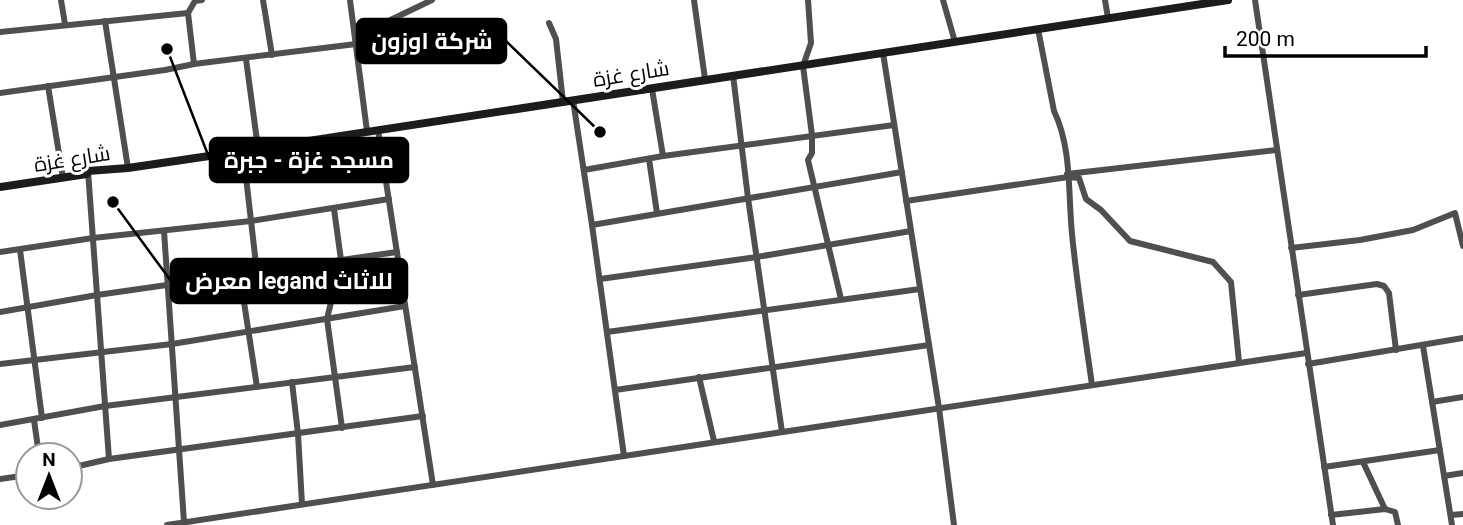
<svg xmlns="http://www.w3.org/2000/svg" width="1463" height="525" font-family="Roboto,Cairo,sans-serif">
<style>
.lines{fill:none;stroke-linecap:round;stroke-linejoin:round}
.minor{stroke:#4f4f4f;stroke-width:6}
.secondary{stroke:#1c1c1c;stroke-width:8}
.labels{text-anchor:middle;stroke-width:6;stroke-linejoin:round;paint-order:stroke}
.street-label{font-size:21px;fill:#000;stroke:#fff}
.leader{fill:none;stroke:#000;stroke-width:2.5}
.callout-dot{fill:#000;stroke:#fff;stroke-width:2.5}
.callout{fill:#000;stroke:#000;stroke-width:2.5}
.callout-label{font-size:23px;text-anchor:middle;font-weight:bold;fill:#fff}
</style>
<rect width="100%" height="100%" fill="#fff"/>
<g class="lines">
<g class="minor">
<path d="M 61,0 L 65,24"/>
<path d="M 263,0 L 272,55"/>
<path d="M 350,0 L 367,131"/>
<path d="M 694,0 L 705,79"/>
<path d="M 808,0 L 811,43 L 803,66 L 812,135 L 812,153 L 808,160 L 841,299"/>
<path d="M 943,0 L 955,42"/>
<path d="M 1105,0 L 1108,18"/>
<path d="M 1255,0 L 1333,525"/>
<path d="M 188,13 L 194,64"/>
<path d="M 105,21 L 128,168"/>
<path d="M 549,23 L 556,39 L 563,102"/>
<path d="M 1038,29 L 1054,111 C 1072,148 1068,194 1072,234 C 1077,285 1085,335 1092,385"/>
<path d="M 0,32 L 188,13 L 195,1 L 202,0"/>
<path d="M 355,37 L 432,0"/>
<path d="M 883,53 L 939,408 L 954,525"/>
<path d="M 246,59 L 258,148"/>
<path d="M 733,75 L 748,198 L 782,432"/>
<path d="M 48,86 L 63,178"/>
<path d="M 652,89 L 663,156"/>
<path d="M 0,93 L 165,70 L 194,64 L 356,44"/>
<path d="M 573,100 L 592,225 L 624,456"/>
<path d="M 378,130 L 433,485"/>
<path d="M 243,151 L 257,273"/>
<path d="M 649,159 L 657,213"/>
<path d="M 584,170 L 663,156 L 894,125"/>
<path d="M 88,171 L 109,459"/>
<path d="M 1067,174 L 1277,150"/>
<path d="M 906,201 L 1068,177 L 1079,178 L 1086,199 L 1101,210 L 1130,241 L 1213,262 L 1231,282 L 1239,362"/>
<path d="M 334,209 L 341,260 L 327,319 L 342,428"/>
<path d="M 592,225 L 902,172"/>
<path d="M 164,231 L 184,522"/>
<path d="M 1291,248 L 1360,240 L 1413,230 L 1455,213 L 1463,246"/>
<path d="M 20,250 L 42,418"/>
<path d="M 0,252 L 93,238 L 251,221 L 389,199"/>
<path d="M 240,276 L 257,387"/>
<path d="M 600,279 L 757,257 L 911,231"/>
<path d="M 1298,295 L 1377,284 L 1384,286 L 1389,293 L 1396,350"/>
<path d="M 0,312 L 97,295 L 397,252"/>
<path d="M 607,332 L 920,289"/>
<path d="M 1423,346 L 1452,525"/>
<path d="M 0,364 L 172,344 L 405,306"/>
<path d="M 1308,364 L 1463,338"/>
<path d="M 699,377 L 714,441"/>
<path d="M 292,382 L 298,434 L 302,504"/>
<path d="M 615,390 L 929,345"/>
<path d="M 1432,402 L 1463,397"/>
<path d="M 34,420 L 39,455"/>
<path d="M 0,425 L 105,406 L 415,367"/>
<path d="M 1363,462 L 1385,509"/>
<path d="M 1324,467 L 1440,450"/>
<path d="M 70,468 L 109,459 L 423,416"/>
<path d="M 1444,476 L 1463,473"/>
<path d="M 0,479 L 28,475"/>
<path d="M 1331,515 L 1385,509 L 1395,512 L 1398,525"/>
<path d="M 1451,515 L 1463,514"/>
<path d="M 167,525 L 1306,353"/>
</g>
<path class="secondary" d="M 0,187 L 87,174 L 88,171 L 128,168 L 243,151 L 1228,0"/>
</g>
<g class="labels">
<g class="street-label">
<text transform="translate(631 74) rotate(-9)" y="7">شارع غزة</text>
<text transform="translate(72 159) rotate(-9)" y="7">شارع غزة</text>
</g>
</g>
<path class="leader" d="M600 132L506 41M167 49L210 160M113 202L171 281"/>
<g class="callout-dot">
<circle cx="600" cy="132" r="7"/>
<circle cx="167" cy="49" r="7"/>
<circle cx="113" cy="202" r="7"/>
</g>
<g class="callout">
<rect x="357" y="19" width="149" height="44" rx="7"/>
<rect x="210" y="138" width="198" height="44" rx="7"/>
<rect x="171" y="259" width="236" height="44" rx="7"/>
</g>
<g class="callout-label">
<text x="432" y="49">شركة اوزون</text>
<text x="309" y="168">مسجد غزة - جبرة</text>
<text x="289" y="289">معرض legand للاثاث</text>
</g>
<g transform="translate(49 476)"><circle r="33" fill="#ffffff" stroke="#999999" stroke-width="2"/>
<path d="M0-5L12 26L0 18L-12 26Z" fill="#000000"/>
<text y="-10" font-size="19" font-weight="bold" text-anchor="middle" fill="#000000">N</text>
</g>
<path d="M1225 46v10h201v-10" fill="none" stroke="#000000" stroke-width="3.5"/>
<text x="1236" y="46" font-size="21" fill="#000000" stroke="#ffffff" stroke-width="5" paint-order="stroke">200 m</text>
</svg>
